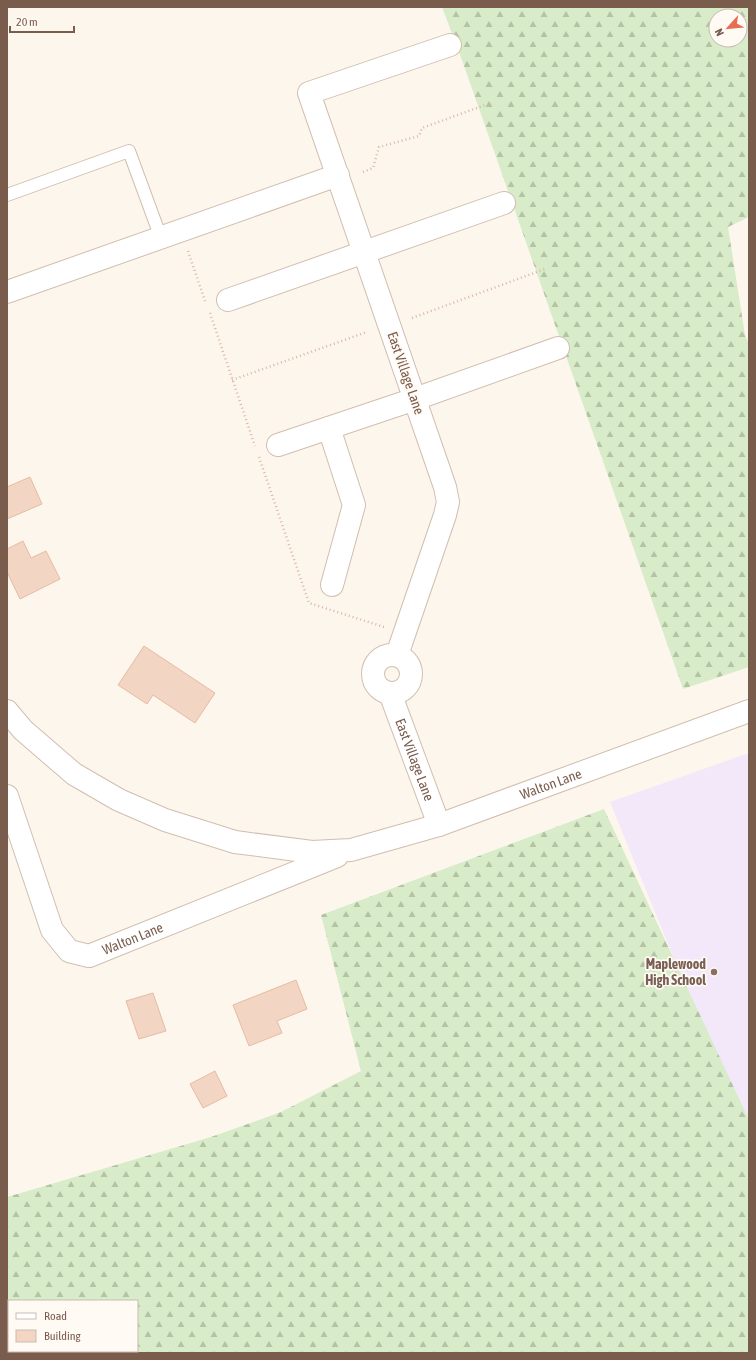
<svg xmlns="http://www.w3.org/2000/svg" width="756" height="1360" font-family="'Asap Condensed',sans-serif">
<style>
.education{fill:#f3e8fa}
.forest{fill:url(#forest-firs);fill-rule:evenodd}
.building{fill:#f3d5c3;stroke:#e6bba3}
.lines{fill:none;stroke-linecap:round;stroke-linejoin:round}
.lane-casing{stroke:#d1beb0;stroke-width:14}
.street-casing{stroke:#d1beb0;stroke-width:24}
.path{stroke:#d9b8a5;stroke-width:2.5;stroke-dasharray:1 3;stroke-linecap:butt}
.lane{stroke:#fff;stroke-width:12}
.street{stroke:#fff;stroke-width:22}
.education-dot{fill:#8d6e63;stroke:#fffaf3;stroke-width:1.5}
.labels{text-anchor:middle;stroke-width:3.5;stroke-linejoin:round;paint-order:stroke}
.street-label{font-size:14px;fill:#7a5c4d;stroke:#fffaf3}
.education-label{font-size:14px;font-weight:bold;fill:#785e54;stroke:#fffaf3;text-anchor:end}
</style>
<defs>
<pattern id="forest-firs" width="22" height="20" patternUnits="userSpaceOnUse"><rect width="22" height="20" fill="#d8ecc9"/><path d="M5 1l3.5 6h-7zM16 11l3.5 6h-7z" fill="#b4c2a5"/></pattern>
</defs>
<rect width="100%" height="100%" fill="#fdf6ec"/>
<path class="education" d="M 749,753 L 749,1142 L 610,802 Z"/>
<g class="forest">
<path d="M 442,7 L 749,7 L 749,217 L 728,227 L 745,335 L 749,344 L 749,667 L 683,689 L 463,63 ZM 716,16 L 740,16 L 740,40 L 716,40 Z"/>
<path d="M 604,809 L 749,1120 L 749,1353 L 7,1353 L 7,1197 L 211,1137 L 281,1112 L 361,1071 L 321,915 ZM 9,1301 L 137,1301 L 137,1351 L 9,1351 Z"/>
</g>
<g class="building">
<path d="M 30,477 L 42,504 L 7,519 L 7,487 Z"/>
<path d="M 23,541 L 31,558 L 46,551 L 60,579 L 20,599 L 7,572 L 7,549 Z"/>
<path d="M 144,646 L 215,693 L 195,723 L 153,695 L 147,704 L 118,685 Z"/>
<path d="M 296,980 L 307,1009 L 277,1021 L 282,1033 L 249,1046 L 233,1005 Z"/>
<path d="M 153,993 L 166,1031 L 139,1039 L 126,1001 Z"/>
<path d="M 215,1071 L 227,1096 L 203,1108 L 190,1084 Z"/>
</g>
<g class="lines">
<defs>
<path id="lane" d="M 7,195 L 129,151 L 161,238"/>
<g id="street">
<path d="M 7,292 L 338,175"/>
<path d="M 228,300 L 504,203"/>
<path d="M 329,428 L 354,505 L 332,585"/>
<path d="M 278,445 L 415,399 L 558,348"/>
<circle cx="392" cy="674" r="19"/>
<path d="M 397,655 L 445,515 L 448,502 L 445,487 L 309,93 L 450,45"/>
<path id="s1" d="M 390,693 L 439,825"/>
<path id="s2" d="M 7,711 L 23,730 L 74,774 L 119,800 L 165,820 L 235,842 L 312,852 L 351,850 L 439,825 L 749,711"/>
<path id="s3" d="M 7,796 L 52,930 L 69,951 L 89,956 L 337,856"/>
</g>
</defs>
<use href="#lane" class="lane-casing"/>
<use href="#street" class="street-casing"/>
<g class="path">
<path d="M 363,172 L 373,168 L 379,147 L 419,136 L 422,128 L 485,105"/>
<path d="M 188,251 L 205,301"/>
<path d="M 210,313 L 255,446"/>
<path d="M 412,318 L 545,269"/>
<path d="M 232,380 L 367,332"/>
<path d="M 259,457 L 309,603 L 384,627"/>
</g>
<use href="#lane" class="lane"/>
<use href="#street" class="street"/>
</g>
<circle class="education-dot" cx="714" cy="972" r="4"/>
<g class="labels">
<g class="street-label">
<text transform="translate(406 373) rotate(71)" y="5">East Village Lane</text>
<text dy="5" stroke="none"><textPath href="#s1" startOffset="71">East Village Lane</textPath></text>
<text dy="5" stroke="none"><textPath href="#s2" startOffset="595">Walton Lane</textPath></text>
<text dy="5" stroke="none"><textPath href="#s3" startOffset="236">Walton Lane</textPath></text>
</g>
<g class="education-label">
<text x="706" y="969">Maplewood<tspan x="706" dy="16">High School</tspan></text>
</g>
</g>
<rect width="756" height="1360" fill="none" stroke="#7a5c4d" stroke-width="16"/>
<rect x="8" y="1300" width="130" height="52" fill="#fffaf3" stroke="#cabbb1"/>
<rect x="16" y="1313" width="20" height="6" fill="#ffffff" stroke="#cabbb1"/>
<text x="44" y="1320" font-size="12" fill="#7a5c4d">Road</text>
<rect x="16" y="1330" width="20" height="12" fill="#f3d5c3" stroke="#cabbb1"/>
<text x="44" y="1340" font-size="12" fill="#7a5c4d">Building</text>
<g transform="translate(728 28) rotate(243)"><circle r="19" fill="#fffaf3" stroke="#cabbb1"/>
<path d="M0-3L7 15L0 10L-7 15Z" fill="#e76f51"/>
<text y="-6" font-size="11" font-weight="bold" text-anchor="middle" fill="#7a5c4d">N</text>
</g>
<path d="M10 26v6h64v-6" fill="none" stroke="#7a5c4d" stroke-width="2"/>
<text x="16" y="26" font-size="12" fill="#7a5c4d" stroke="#fffaf3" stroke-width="3" paint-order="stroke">20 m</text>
</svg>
